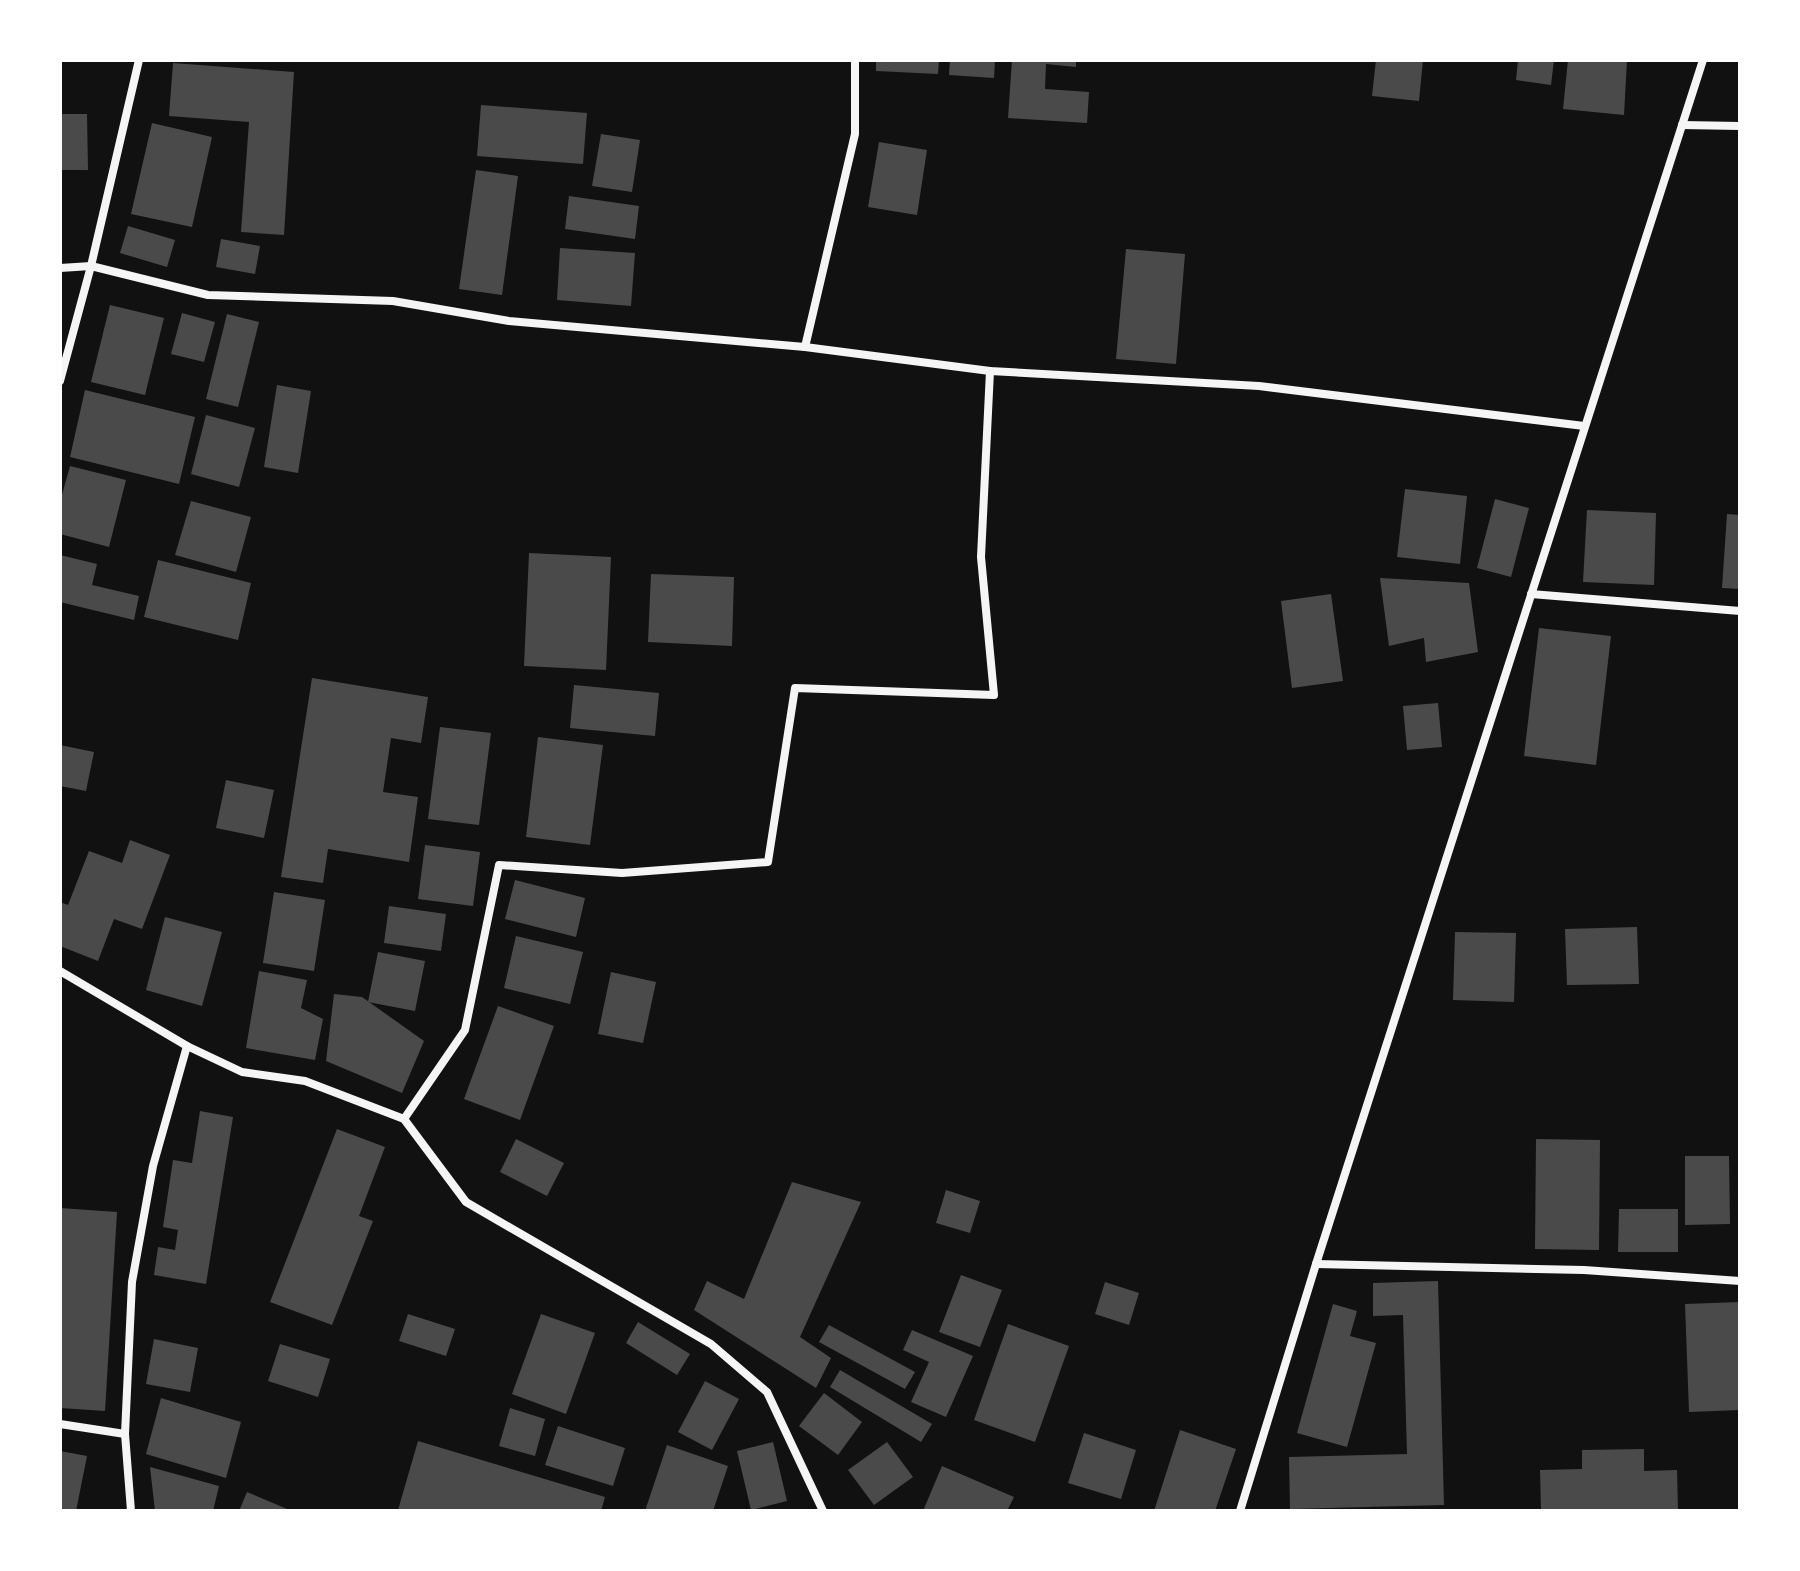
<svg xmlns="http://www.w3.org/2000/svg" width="1800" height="1571" font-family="Barlow,sans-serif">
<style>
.building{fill:#4a4a4a}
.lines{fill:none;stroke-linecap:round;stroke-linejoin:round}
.minor{stroke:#f5f5f5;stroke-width:8}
</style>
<rect width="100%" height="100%" fill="#111"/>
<g class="building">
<path d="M 876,60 L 939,60 L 938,74 L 876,71 Z"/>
<path d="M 950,60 L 995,60 L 994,78 L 949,75 Z"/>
<path d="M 1012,60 L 1076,60 L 1076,67 L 1046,64 L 1045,89 L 1089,92 L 1087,123 L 1008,118 Z"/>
<path d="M 1376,60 L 1423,60 L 1419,101 L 1372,96 Z"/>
<path d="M 1518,60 L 1554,60 L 1551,85 L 1516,80 Z"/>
<path d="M 1568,60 L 1627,60 L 1624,115 L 1563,109 Z"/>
<path d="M 173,63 L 294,72 L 284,235 L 241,232 L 249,122 L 169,116 Z"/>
<path d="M 481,105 L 587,113 L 583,164 L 477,156 Z"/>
<path d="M 60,114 L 87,114 L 88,170 L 60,170 Z"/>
<path d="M 152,123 L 212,137 L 192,227 L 131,214 Z"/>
<path d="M 601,134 L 640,140 L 632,192 L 592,186 Z"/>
<path d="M 879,142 L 927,150 L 917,215 L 868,207 Z"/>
<path d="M 476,170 L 518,176 L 502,295 L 459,289 Z"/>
<path d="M 569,196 L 639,206 L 635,239 L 565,229 Z"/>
<path d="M 128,226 L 175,240 L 167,267 L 120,253 Z"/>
<path d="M 221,239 L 260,246 L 255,274 L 216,267 Z"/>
<path d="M 560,248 L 635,253 L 631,306 L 557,300 Z"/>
<path d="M 1126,249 L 1185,254 L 1176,364 L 1116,359 Z"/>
<path d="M 110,305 L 164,318 L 145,395 L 91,382 Z"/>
<path d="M 182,313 L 215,322 L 204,362 L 171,354 Z"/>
<path d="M 227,314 L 259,322 L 238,407 L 206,399 Z"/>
<path d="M 277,385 L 311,391 L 298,473 L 264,467 Z"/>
<path d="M 85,390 L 195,417 L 179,484 L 70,457 Z"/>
<path d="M 206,415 L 255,428 L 239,487 L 191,474 Z"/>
<path d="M 70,466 L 126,480 L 109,547 L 60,534 L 60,502 Z"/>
<path d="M 1405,489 L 1467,496 L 1460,564 L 1397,557 Z"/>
<path d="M 1495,499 L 1529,508 L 1511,577 L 1477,568 Z"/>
<path d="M 191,501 L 251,517 L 236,572 L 175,555 Z"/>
<path d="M 1587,510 L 1656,513 L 1654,585 L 1583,582 Z"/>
<path d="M 1727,514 L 1740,515 L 1740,589 L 1722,588 Z"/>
<path d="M 529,553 L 611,557 L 606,670 L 524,666 Z"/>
<path d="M 60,555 L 97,564 L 92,585 L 139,596 L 134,620 L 60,602 Z"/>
<path d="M 158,560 L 251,583 L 238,640 L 144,617 Z"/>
<path d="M 651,574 L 734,577 L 732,646 L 648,642 Z"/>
<path d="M 1380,578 L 1469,583 L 1478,652 L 1426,662 L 1424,638 L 1389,646 Z"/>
<path d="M 1331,594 L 1343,681 L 1292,688 L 1281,601 Z"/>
<path d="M 1539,628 L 1611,636 L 1596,765 L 1524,756 Z"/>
<path d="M 312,678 L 428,697 L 421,743 L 391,738 L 383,792 L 418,797 L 409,862 L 328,849 L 323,883 L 281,877 Z"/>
<path d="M 574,685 L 659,693 L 655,736 L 570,728 Z"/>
<path d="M 1438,703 L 1442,747 L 1407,750 L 1403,706 Z"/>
<path d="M 440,727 L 491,733 L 479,825 L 428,819 Z"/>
<path d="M 538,737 L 603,745 L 590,845 L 526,837 Z"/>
<path d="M 60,745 L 94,752 L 86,791 L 60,786 Z"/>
<path d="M 226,780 L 274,790 L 264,838 L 216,828 Z"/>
<path d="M 130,840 L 170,855 L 142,929 L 114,919 L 98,961 L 60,946 L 60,902 L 68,905 L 89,851 L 122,863 Z"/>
<path d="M 425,845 L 480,852 L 473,906 L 418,899 Z"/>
<path d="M 515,880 L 585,898 L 576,937 L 505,919 Z"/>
<path d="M 274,892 L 325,900 L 314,971 L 263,963 Z"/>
<path d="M 389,906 L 446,914 L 441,951 L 384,943 Z"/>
<path d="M 165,917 L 222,932 L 202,1006 L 146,990 Z"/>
<path d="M 1637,927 L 1639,984 L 1567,985 L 1565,929 Z"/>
<path d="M 1455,932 L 1516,933 L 1514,1002 L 1453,1000 Z"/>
<path d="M 516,936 L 583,952 L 570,1004 L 504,988 Z"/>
<path d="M 378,952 L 425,961 L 415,1011 L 368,1002 Z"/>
<path d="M 259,971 L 307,980 L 301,1008 L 323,1019 L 315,1060 L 246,1048 Z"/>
<path d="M 611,972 L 656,982 L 643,1043 L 598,1034 Z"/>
<path d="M 334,994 L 362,997 L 424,1041 L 402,1093 L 326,1061 Z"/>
<path d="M 498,1006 L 554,1026 L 520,1120 L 464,1099 Z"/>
<path d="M 200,1111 L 233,1117 L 206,1284 L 154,1275 L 158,1247 L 175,1250 L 178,1230 L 163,1227 L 173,1160 L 192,1163 Z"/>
<path d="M 337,1129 L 385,1147 L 359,1216 L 373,1221 L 332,1325 L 270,1302 Z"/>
<path d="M 516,1139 L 564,1163 L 547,1196 L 500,1172 Z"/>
<path d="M 1536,1139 L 1600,1140 L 1599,1250 L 1535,1249 Z"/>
<path d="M 1685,1156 L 1729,1156 L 1730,1224 L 1685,1225 Z"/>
<path d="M 792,1182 L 861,1202 L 800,1337 L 831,1358 L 816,1388 L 694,1310 L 707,1281 L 744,1299 Z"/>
<path d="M 946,1190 L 980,1201 L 970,1233 L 936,1223 Z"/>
<path d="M 60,1208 L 117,1212 L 105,1411 L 60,1408 Z"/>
<path d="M 1619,1209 L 1678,1209 L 1678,1252 L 1618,1252 Z"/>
<path d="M 961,1275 L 1002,1290 L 980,1347 L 939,1332 Z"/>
<path d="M 1438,1281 L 1444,1505 L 1290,1509 L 1289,1457 L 1407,1454 L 1403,1315 L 1373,1316 L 1373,1283 Z"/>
<path d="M 1105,1282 L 1139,1293 L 1129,1325 L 1095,1314 Z"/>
<path d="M 1740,1302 L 1740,1410 L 1689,1412 L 1685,1304 Z"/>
<path d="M 1333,1304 L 1357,1311 L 1350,1336 L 1376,1343 L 1347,1447 L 1297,1433 Z"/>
<path d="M 408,1314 L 455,1329 L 446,1356 L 399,1341 Z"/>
<path d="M 541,1314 L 595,1333 L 566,1414 L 512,1394 Z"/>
<path d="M 638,1322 L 690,1354 L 677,1375 L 626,1343 Z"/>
<path d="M 1008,1324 L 1069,1346 L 1035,1442 L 974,1420 Z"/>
<path d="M 829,1325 L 915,1372 L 905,1389 L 819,1342 Z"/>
<path d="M 912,1330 L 973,1356 L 946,1417 L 911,1402 L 929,1362 L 903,1350 Z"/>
<path d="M 154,1339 L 198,1348 L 190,1392 L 146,1384 Z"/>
<path d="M 280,1344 L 330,1359 L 318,1397 L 268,1381 Z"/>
<path d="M 840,1370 L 932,1424 L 921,1442 L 830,1387 Z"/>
<path d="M 705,1381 L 739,1399 L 712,1450 L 678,1432 Z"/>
<path d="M 824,1393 L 862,1422 L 838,1455 L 799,1426 Z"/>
<path d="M 161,1398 L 241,1422 L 226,1478 L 146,1454 Z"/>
<path d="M 510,1408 L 545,1419 L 535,1456 L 499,1446 Z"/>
<path d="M 558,1426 L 625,1448 L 613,1486 L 545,1465 Z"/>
<path d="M 1180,1430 L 1236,1449 L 1215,1511 L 1154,1511 Z"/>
<path d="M 1084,1433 L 1136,1450 L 1121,1499 L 1068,1483 Z"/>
<path d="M 418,1441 L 605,1497 L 601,1511 L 398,1510 Z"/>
<path d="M 773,1442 L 787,1501 L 751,1510 L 737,1451 Z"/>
<path d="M 887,1442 L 913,1477 L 874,1505 L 848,1470 Z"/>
<path d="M 667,1445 L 728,1466 L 713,1511 L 645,1511 Z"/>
<path d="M 1644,1449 L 1644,1471 L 1677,1470 L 1678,1511 L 1541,1511 L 1540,1470 L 1582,1469 L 1582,1450 Z"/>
<path d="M 60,1451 L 87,1456 L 76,1511 L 60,1511 Z"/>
<path d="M 942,1466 L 1014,1497 L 1007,1511 L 923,1511 Z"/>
<path d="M 150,1467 L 219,1486 L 213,1511 L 155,1511 Z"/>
<path d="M 247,1492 L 292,1511 L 239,1511 Z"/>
</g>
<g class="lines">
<g class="minor">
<path d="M 1682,125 L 1740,126"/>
<path d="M 60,268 L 91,266 L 208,295 L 393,301 L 509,321 L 805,347 L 990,371 L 1259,386 L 1584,426"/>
<path d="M 805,347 L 855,134 L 855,60"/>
<path d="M 60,381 L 91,266 L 139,60"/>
<path d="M 1531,594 L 1740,611"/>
<path d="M 60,971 L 187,1046 L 242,1072 L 305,1081 L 404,1119 L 466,1202 L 711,1344 L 767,1392 L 823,1511"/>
<path d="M 404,1119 L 465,1030 L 499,865 L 622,873 L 768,862 L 795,688 L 994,695 L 981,557 L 990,371"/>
<path d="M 1316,1264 L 1584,1270 L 1740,1281"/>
<path d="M 60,1424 L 125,1434"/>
<path d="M 131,1511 L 125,1434 L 132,1282 L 153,1166 L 187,1046"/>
<path d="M 1240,1511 L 1316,1264 L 1703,60"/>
</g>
</g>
<rect width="1800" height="1571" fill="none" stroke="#ffffff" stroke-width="124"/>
</svg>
